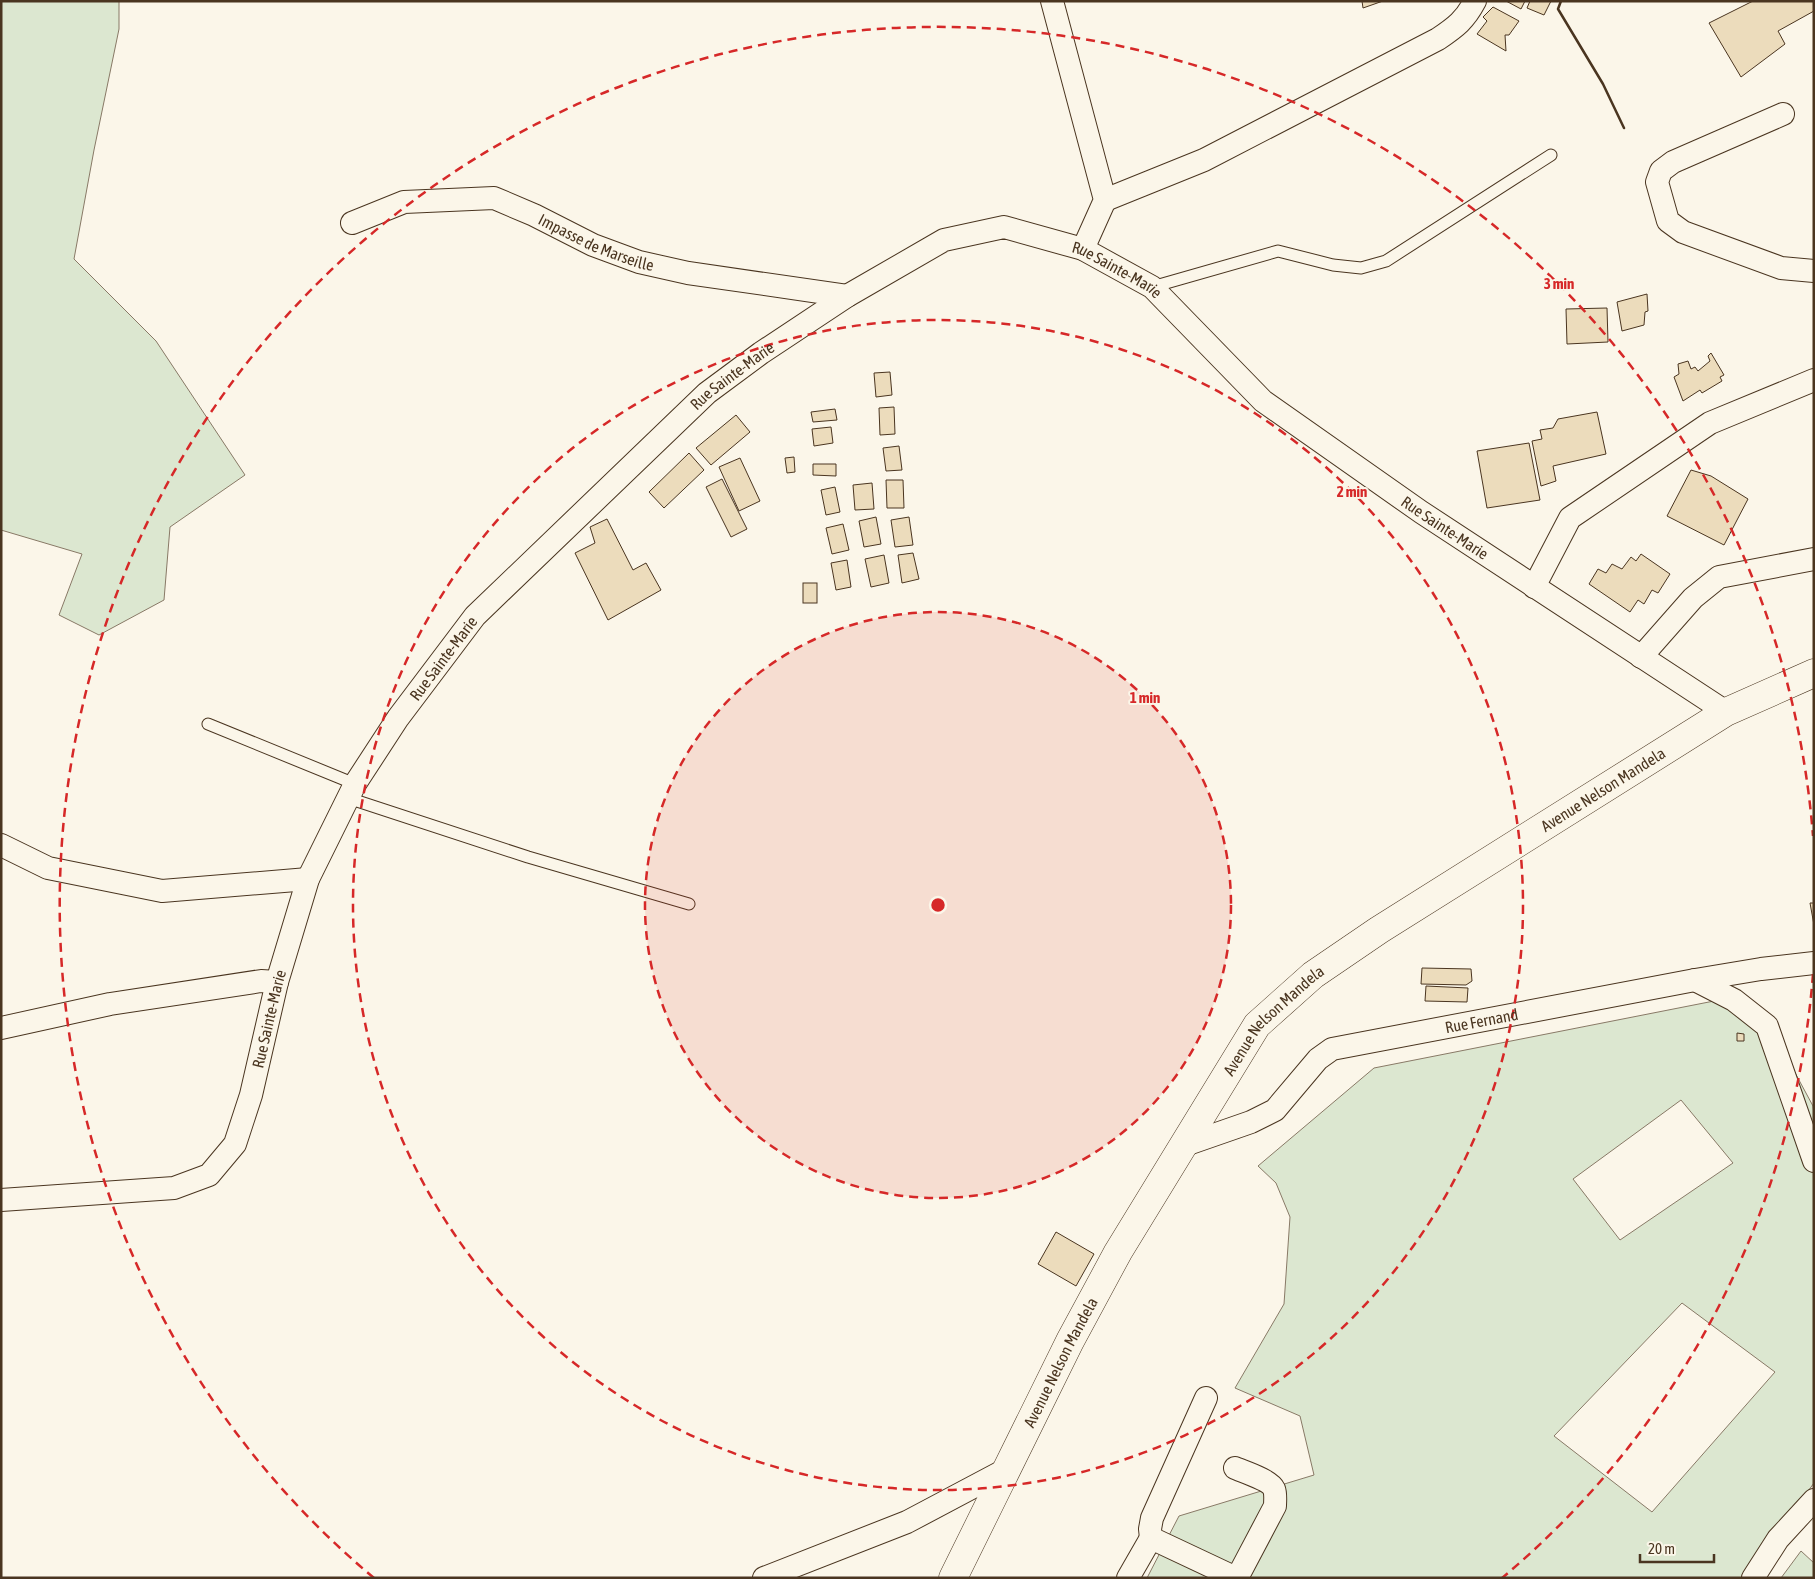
<svg xmlns="http://www.w3.org/2000/svg" width="1815" height="1579" font-family="'Asap Condensed',sans-serif">
<style>
.green{fill:#dce7d0;stroke:#887966;fill-rule:evenodd}
.building{fill:#ecdcbc;stroke:#4a3520}
.lines{fill:none;stroke-linecap:round;stroke-linejoin:round}
.lane-casing{stroke:#4a3520;stroke-width:13}
.street-casing{stroke:#4a3520;stroke-width:24}
.secondary-casing{stroke:#4a3520;stroke-width:29}
.lane{stroke:#fbf6e9;stroke-width:11}
.street{stroke:#fbf6e9;stroke-width:22}
.secondary{stroke:#fbf6e9;stroke-width:28}
.wall{stroke:#4a3520;stroke-width:2.5}
.ring{fill:none;stroke:#d62828;stroke-width:2.5;stroke-dasharray:9 6}
.labels{text-anchor:middle;stroke-width:4;stroke-linejoin:round;paint-order:stroke}
.street-label{font-size:16px;fill:#4a3520;stroke:#fbf6e9}
.centre{fill:#d62828;stroke:#fbf6e9;stroke-width:2.5}
.ring-label{font-size:15px;text-anchor:middle;font-weight:bold;fill:#d62828;stroke:#fbf6e9;stroke-width:4;stroke-linejoin:round;paint-order:stroke}
</style>
<rect width="100%" height="100%" fill="#fbf6e9"/>
<g class="green">
<path d="M 1,1 L 119,1 L 119,29 L 94,150 L 74,259 L 156,341 L 245,475 L 170,527 L 164,600 L 99,635 L 59,615 L 82,554 L 1,530 Z"/>
<path d="M 1714,1001 L 1773,1032 L 1813,1106 L 1814,1115 L 1814,1483 L 1744,1578 L 1147,1578 L 1179,1516 L 1314,1475 L 1300,1416 L 1235,1388 L 1284,1304 L 1290,1217 L 1276,1183 L 1258,1166 L 1374,1068 ZM 1681,1100 L 1733,1163 L 1620,1240 L 1573,1179 ZM 1682,1303 L 1775,1372 L 1652,1512 L 1554,1436 Z"/>
<path d="M 1801,1551 L 1814,1563 L 1814,1578 L 1781,1578 Z"/>
</g>
<g class="building">
<path d="M 1362,1 L 1383,1 L 1363,8 Z"/>
<path d="M 1506,1 L 1525,1 L 1521,9 Z"/>
<path d="M 1530,1 L 1551,1 L 1544,15 L 1527,8 Z"/>
<path d="M 1753,1 L 1814,1 L 1814,11 L 1778,31 L 1785,44 L 1741,77 L 1709,23 Z"/>
<path d="M 1493,7 L 1519,21 L 1509,35 L 1505,35 L 1506,51 L 1477,34 L 1487,21 L 1483,17 Z"/>
<path d="M 1647,294 L 1648,311 L 1645,312 L 1644,325 L 1622,331 L 1617,302 Z"/>
<path d="M 1607,308 L 1608,342 L 1567,344 L 1566,309 Z"/>
<path d="M 1711,353 L 1724,375 L 1720,377 L 1722,381 L 1702,393 L 1700,390 L 1683,401 L 1674,377 L 1679,374 L 1678,364 L 1688,361 L 1691,369 L 1695,367 L 1698,371 L 1710,361 L 1708,356 Z"/>
<path d="M 890,372 L 892,395 L 876,397 L 874,373 Z"/>
<path d="M 894,407 L 895,434 L 880,435 L 879,408 Z"/>
<path d="M 835,409 L 837,420 L 813,422 L 811,412 Z"/>
<path d="M 1597,412 L 1606,454 L 1553,466 L 1556,481 L 1541,486 L 1532,441 L 1542,439 L 1540,430 L 1553,428 L 1558,419 Z"/>
<path d="M 736,415 L 750,432 L 711,465 L 696,448 Z"/>
<path d="M 831,427 L 833,443 L 814,446 L 812,429 Z"/>
<path d="M 1529,443 L 1540,500 L 1487,508 L 1477,451 Z"/>
<path d="M 899,446 L 902,470 L 886,471 L 883,448 Z"/>
<path d="M 689,453 L 704,470 L 664,508 L 649,492 Z"/>
<path d="M 794,457 L 795,472 L 787,473 L 785,458 Z"/>
<path d="M 740,458 L 760,501 L 739,511 L 719,467 Z"/>
<path d="M 813,464 L 836,464 L 836,476 L 813,475 Z"/>
<path d="M 1691,470 L 1711,476 L 1748,499 L 1724,545 L 1667,516 Z"/>
<path d="M 722,479 L 747,529 L 731,537 L 706,487 Z"/>
<path d="M 886,480 L 903,480 L 904,508 L 887,508 Z"/>
<path d="M 872,483 L 874,509 L 855,510 L 853,485 Z"/>
<path d="M 835,487 L 840,512 L 826,515 L 821,490 Z"/>
<path d="M 876,517 L 881,544 L 864,547 L 859,521 Z"/>
<path d="M 909,517 L 913,545 L 895,547 L 891,520 Z"/>
<path d="M 607,519 L 633,570 L 646,563 L 661,590 L 608,620 L 575,553 L 595,543 L 590,527 Z"/>
<path d="M 843,524 L 849,550 L 832,554 L 826,528 Z"/>
<path d="M 913,553 L 919,579 L 902,583 L 898,555 Z"/>
<path d="M 1641,554 L 1670,574 L 1658,593 L 1652,590 L 1644,604 L 1638,600 L 1630,612 L 1589,584 L 1598,569 L 1606,573 L 1612,564 L 1622,569 L 1631,557 L 1636,561 Z"/>
<path d="M 884,555 L 889,583 L 871,587 L 865,559 Z"/>
<path d="M 847,560 L 851,587 L 836,590 L 831,563 Z"/>
<rect x="803" y="583" width="14" height="20"/>
<path d="M 1810,903 L 1814,903 L 1814,925 Z"/>
<path d="M 1422,968 L 1471,969 L 1472,981 L 1466,985 L 1421,984 Z"/>
<path d="M 1426,986 L 1468,988 L 1467,1002 L 1425,1001 Z"/>
<path d="M 1737,1033 L 1744,1034 L 1744,1041 L 1737,1041 Z"/>
<path d="M 1056,1232 L 1094,1254 L 1076,1286 L 1038,1264 Z"/>
</g>
<g class="lines">
<defs>
<g id="lane">
<path d="M 1152,287 L 1278,251 L 1333,265 L 1361,268 L 1386,261 L 1551,155"/>
<path d="M 208,724 L 355,784"/>
<path d="M 348,798 L 528,857 L 689,904"/>
</g>
<g id="street">
<path d="M 1052,1 L 1105,200 L 1083,249"/>
<path d="M 1783,114 L 1673,162 L 1661,171 L 1657,182 L 1668,221 L 1683,232 L 1781,268 L 1814,271"/>
<path d="M 1105,200 L 1204,160 L 1438,39 C 1456,27 1465,20 1475,1"/>
<path id="s1" d="M 352,223 L 404,202 L 494,198 L 534,215 L 593,245 L 639,262 L 688,273 L 847,296"/>
<path d="M 1534,587 L 1570,518 L 1710,423 L 1814,380"/>
<path d="M 1641,657 L 1693,598 L 1719,577 L 1814,559"/>
<path d="M 1,845 L 48,868 L 162,891 L 308,879"/>
<path d="M 1695,980 L 1734,1000 L 1767,1026 L 1814,1161"/>
<path d="M 1,1028 L 110,1004 L 261,981 L 277,982"/>
<path id="s2" d="M 1182,1146 L 1251,1122 L 1275,1110 L 1318,1059 L 1332,1049 L 1695,980 L 1761,969 L 1814,963"/>
<path id="s3" d="M 1,1200 L 174,1188 L 209,1175 L 235,1144 L 251,1095 L 277,982 L 308,879 L 355,784 L 398,718 L 475,616 L 707,393 L 761,353 L 847,296 L 944,240 L 1004,227 L 1083,249 L 1152,287 L 1263,401 L 1421,512 L 1726,712"/>
<path d="M 1206,1398 L 1152,1518 L 1150,1529 L 1151,1538 L 1236,1578"/>
<path d="M 1235,1468 C 1244,1472 1270,1480 1274,1489 C 1276,1494 1275,1501 1275,1506 L 1237,1578"/>
<path d="M 764,1578 L 907,1522 L 1007,1469"/>
<path d="M 1128,1578 L 1151,1538"/>
<path d="M 1753,1578 L 1778,1539 L 1814,1500"/>
</g>
<g id="secondary">
<path id="s4" d="M 953,1578 L 1070,1341 L 1118,1252 L 1257,1025 L 1313,975 L 1379,930 L 1726,712 L 1814,673"/>
</g>
</defs>
<use href="#lane" class="lane-casing"/>
<use href="#street" class="street-casing"/>
<use href="#secondary" class="secondary-casing"/>
<use href="#lane" class="lane"/>
<use href="#street" class="street"/>
<use href="#secondary" class="secondary"/>
<path class="wall" d="M 1561,1 L 1558,9 L 1603,84 L 1624,128"/>
</g>
<circle cx="938" cy="905" r="293" fill="#d62828" fill-opacity=".12"/>
<g class="ring">
<circle cx="938" cy="905" r="293"/>
<circle cx="938" cy="905" r="585"/>
<path d="M1813 974A878 878 0 0 1 1502 1578M374 1578A878 878 0 1 1 1813 836"/>
</g>
<g class="labels">
<g class="street-label">
<text dy="6" stroke="none"><textPath href="#s1" startOffset="258">Impasse de Marseille</textPath></text>
<text dy="6" stroke="none"><textPath href="#s3" startOffset="1626">Rue Sainte-Marie</textPath></text>
<text dy="6" stroke="none"><textPath href="#s3" startOffset="1191">Rue Sainte-Marie</textPath></text>
<text dy="6" stroke="none"><textPath href="#s3" startOffset="2046">Rue Sainte-Marie</textPath></text>
<text dy="6" stroke="none"><textPath href="#s3" startOffset="786">Rue Sainte-Marie</textPath></text>
<text dy="6" stroke="none"><textPath href="#s4" startOffset="1051">Avenue Nelson Mandela</textPath></text>
<text dy="6" stroke="none"><textPath href="#s3" startOffset="381">Rue Sainte-Marie</textPath></text>
<text dy="6" stroke="none"><textPath href="#s2" startOffset="336">Rue Fernand</textPath></text>
<text dy="6" stroke="none"><textPath href="#s4" startOffset="646">Avenue Nelson Mandela</textPath></text>
<text dy="6" stroke="none"><textPath href="#s4" startOffset="241">Avenue Nelson Mandela</textPath></text>
</g>
</g>
<circle cx="938" cy="905" r="8" class="centre"/>
<g class="ring-label">
<text x="1559" y="289">3 min</text>
<text x="1352" y="497">2 min</text>
<text x="1145" y="703">1 min</text>
</g>
<rect width="1815" height="1579" fill="none" stroke="#4a3520" stroke-width="5"/>
<path d="M1640 1554v8h74v-8" fill="none" stroke="#4a3520" stroke-width="2.5"/>
<text x="1648" y="1554" font-size="15" fill="#4a3520" stroke="#fbf6e9" stroke-width="4" paint-order="stroke">20 m</text>
</svg>
